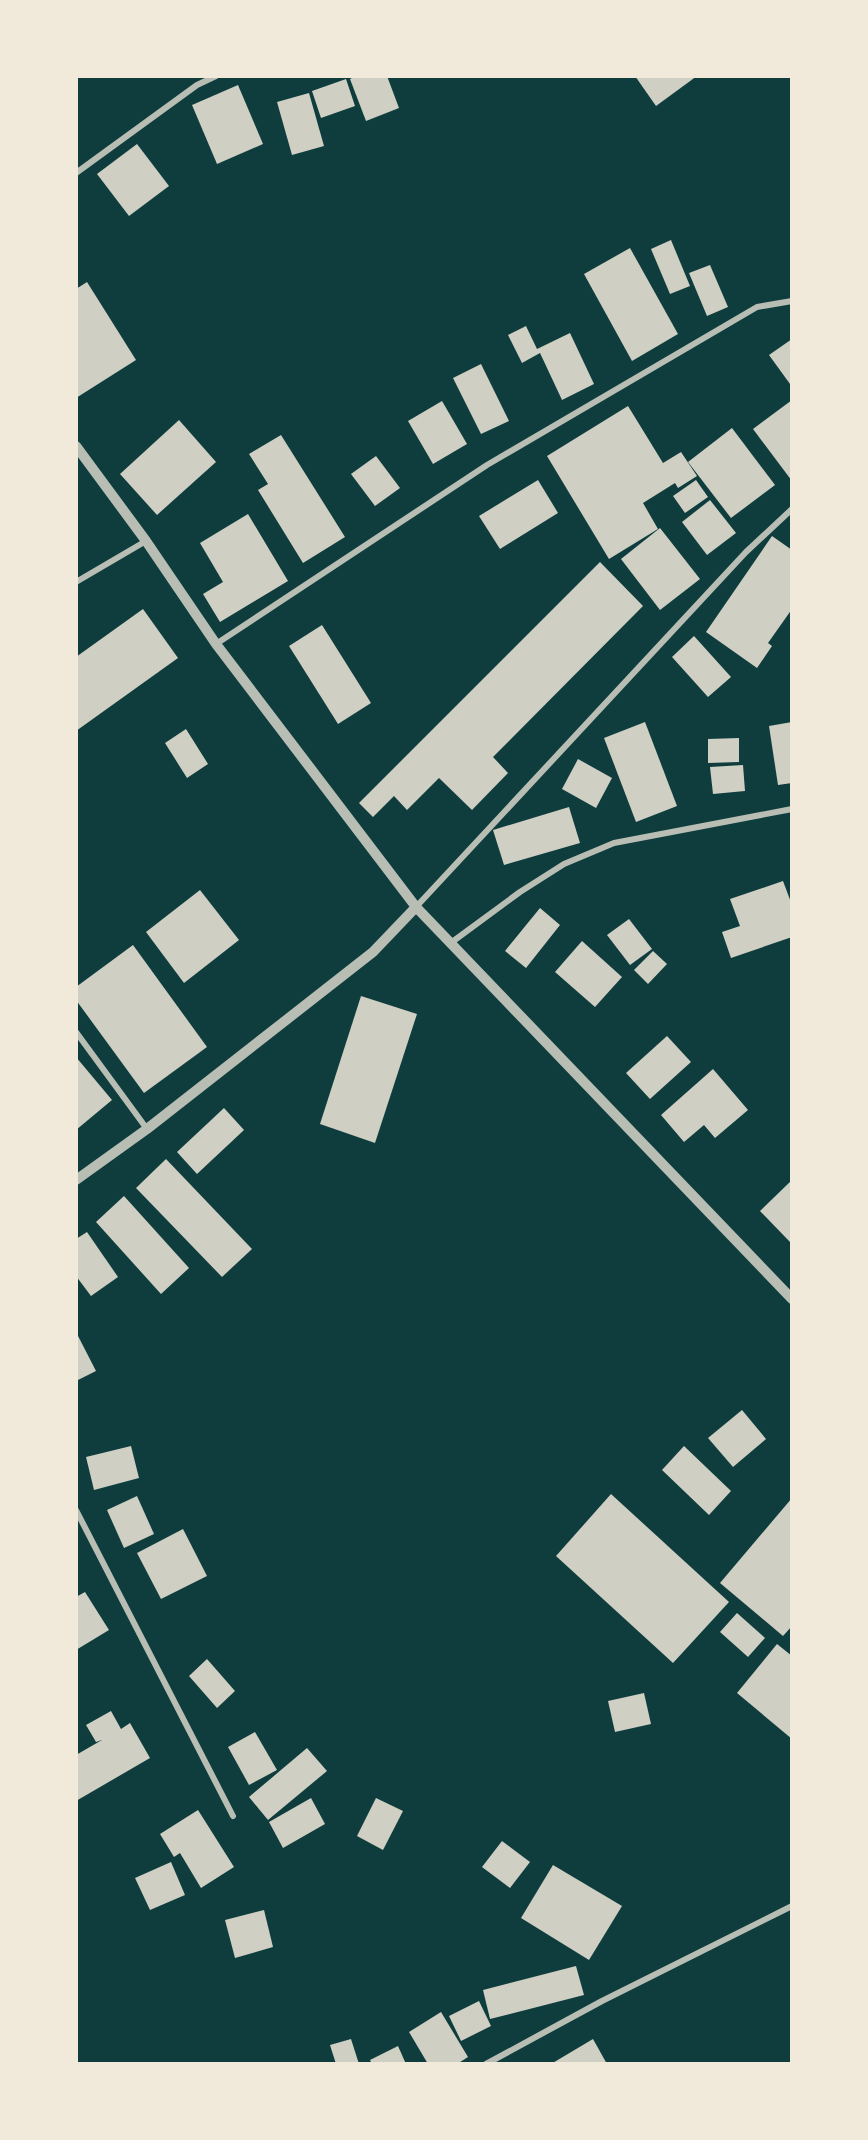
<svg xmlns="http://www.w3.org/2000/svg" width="868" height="2140" font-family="'DejaVu Sans',sans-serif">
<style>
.building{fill:#cfcfc3}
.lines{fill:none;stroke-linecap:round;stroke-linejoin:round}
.minor{stroke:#b8beb3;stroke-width:6}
.tertiary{stroke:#b8beb3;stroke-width:10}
</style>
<rect width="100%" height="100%" fill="#0f3d3e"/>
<g class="building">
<path d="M 356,76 L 387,76 L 399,108 L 366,121 L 350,79 Z"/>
<path d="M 635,76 L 697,76 L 656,106 Z"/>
<path d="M 346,79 L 355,106 L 321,118 L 312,91 Z"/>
<path d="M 238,85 L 263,144 L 217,164 L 192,105 Z"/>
<path d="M 309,93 L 324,146 L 292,155 L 277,102 Z"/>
<path d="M 137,144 L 169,186 L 129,216 L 97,174 Z"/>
<path d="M 671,240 L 690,286 L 670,294 L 651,249 Z"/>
<path d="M 630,248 L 678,334 L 632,361 L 584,274 Z"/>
<path d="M 710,265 L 728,307 L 707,316 L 689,273 Z"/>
<path d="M 87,282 L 136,360 L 76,398 L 76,289 Z"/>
<path d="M 526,326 L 537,349 L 570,333 L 594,384 L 562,400 L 540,353 L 522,363 L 508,335 Z"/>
<path d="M 792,339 L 792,383 L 790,384 L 769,355 Z"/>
<path d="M 481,364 L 509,421 L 481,434 L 453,378 Z"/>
<path d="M 792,400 L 792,481 L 753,429 Z"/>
<path d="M 442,401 L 467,444 L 433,464 L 408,421 Z"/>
<path d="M 628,406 L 663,463 L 681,452 L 697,476 L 678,488 L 675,483 L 643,503 L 658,529 L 609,559 L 547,456 Z"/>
<path d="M 179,420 L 216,462 L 157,515 L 120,474 Z"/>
<path d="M 732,428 L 775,485 L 731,518 L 688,462 Z"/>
<path d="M 281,435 L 345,537 L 303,563 L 258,490 L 268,484 L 249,454 Z"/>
<path d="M 376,456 L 400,488 L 375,506 L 351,474 Z"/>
<path d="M 538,480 L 558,513 L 500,549 L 479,516 Z"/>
<path d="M 696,480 L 708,497 L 685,513 L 673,496 Z"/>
<path d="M 710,500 L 736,533 L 707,555 L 682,522 Z"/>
<path d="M 248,514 L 288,581 L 220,622 L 203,594 L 223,582 L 200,543 Z"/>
<path d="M 660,528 L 700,579 L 660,610 L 621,559 Z"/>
<path d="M 772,536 L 792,550 L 792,609 L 768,643 L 772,646 L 757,668 L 706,632 Z"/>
<path d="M 600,562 L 643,606 L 493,757 L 508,773 L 472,810 L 439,778 L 407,810 L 394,796 L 373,817 L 359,803 Z"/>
<path d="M 143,609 L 178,658 L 76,731 L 76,657 Z"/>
<path d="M 322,625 L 371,703 L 338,724 L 289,646 Z"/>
<path d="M 694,636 L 731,677 L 708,697 L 672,657 Z"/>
<path d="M 645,722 L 677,806 L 636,822 L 604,738 Z"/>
<path d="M 792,722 L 792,783 L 778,785 L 769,726 Z"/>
<path d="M 186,729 L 208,764 L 187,778 L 165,743 Z"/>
<path d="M 739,738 L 739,762 L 708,763 L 708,739 Z"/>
<path d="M 578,759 L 612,778 L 596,808 L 562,789 Z"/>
<path d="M 743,765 L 745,791 L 713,794 L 710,767 Z"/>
<path d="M 569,807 L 580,843 L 504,865 L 493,830 Z"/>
<path d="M 783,881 L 792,905 L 792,937 L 731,958 L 722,932 L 740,926 L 730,899 Z"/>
<path d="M 200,890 L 239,940 L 184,983 L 146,932 Z"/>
<path d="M 540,908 L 560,925 L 526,968 L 505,951 Z"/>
<path d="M 629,919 L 652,949 L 630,965 L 607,935 Z"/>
<path d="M 582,941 L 622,977 L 595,1007 L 555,972 Z"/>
<path d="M 133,945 L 207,1047 L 144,1093 L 76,1000 L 76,987 Z"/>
<path d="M 653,951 L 667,964 L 648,984 L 634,970 Z"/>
<path d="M 361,996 L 417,1014 L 375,1143 L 320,1124 Z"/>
<path d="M 667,1036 L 691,1062 L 650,1099 L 626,1073 Z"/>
<path d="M 76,1057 L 112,1100 L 76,1130 Z"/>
<path d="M 713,1069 L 748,1110 L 715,1138 L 704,1125 L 684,1142 L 661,1115 Z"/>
<path d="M 224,1108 L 244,1130 L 197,1174 L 177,1152 Z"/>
<path d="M 166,1159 L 252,1249 L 222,1277 L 136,1188 Z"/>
<path d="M 792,1180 L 792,1240 L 790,1242 L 760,1211 Z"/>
<path d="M 124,1196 L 189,1268 L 161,1294 L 96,1222 Z"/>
<path d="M 87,1232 L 118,1277 L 91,1296 L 76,1276 L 76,1239 Z"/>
<path d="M 76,1332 L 96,1371 L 76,1381 Z"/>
<path d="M 742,1410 L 766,1439 L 733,1467 L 708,1438 Z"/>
<path d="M 131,1446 L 139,1478 L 94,1490 L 86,1457 Z"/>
<path d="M 684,1446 L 731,1491 L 709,1515 L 662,1470 Z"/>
<path d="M 611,1494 L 729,1602 L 673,1663 L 556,1556 Z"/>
<path d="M 137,1496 L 154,1534 L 124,1548 L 107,1510 Z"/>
<path d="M 792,1498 L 792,1626 L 783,1636 L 720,1583 Z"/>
<path d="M 183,1529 L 207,1576 L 161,1599 L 137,1553 Z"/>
<path d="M 85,1592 L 109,1630 L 76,1650 L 76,1597 Z"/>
<path d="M 737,1613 L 765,1638 L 748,1657 L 720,1632 Z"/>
<path d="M 777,1644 L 792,1656 L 792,1739 L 737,1693 Z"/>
<path d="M 207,1659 L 235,1691 L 217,1708 L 189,1676 Z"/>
<path d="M 644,1693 L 651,1724 L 615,1732 L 608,1701 Z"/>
<path d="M 111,1711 L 121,1729 L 130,1723 L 150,1758 L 76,1801 L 76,1755 L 102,1740 L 96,1742 L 86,1725 Z"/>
<path d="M 255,1732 L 277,1770 L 249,1785 L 228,1747 Z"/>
<path d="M 307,1748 L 327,1771 L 268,1820 L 249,1797 Z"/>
<path d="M 311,1798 L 325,1824 L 283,1848 L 269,1822 Z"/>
<path d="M 376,1798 L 403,1811 L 383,1850 L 357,1836 Z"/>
<path d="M 198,1810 L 234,1867 L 201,1888 L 180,1853 L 174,1857 L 160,1834 Z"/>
<path d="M 502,1841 L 530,1862 L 510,1888 L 482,1867 Z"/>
<path d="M 171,1862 L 185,1895 L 150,1910 L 135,1878 Z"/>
<path d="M 553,1865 L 622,1906 L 589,1960 L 521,1918 Z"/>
<path d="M 264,1910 L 273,1947 L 235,1958 L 225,1920 Z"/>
<path d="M 576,1966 L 584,1995 L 490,2019 L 483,1990 Z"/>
<path d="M 479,2001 L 491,2026 L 461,2041 L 449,2016 Z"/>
<path d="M 441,2012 L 468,2057 L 457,2064 L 428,2064 L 409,2032 Z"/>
<path d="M 351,2039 L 359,2064 L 336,2064 L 330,2045 Z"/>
<path d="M 593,2039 L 607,2064 L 551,2064 Z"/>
<path d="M 398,2046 L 406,2064 L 372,2064 L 370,2060 Z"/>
</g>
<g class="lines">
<g class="minor">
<path d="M 76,173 L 197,85 L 216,76"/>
<path d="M 76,582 L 146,541"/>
<path d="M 216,644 L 487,465 L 757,307 L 792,301"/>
<path d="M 416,907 L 746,552 L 792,509"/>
<path d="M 452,942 L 520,892 L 564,864 L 614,843 L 792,809"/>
<path d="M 76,1032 L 147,1129"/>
<path d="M 76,1510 L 233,1816"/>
<path d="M 486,2064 L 602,2001 L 792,1906"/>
</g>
<g class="tertiary">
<path d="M 76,446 L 146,541 L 216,644 L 416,907 L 792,1299"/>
<path d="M 76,1180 L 147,1129 L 373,952 L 416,907"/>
</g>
</g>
<rect width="868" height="2140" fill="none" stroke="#f1e9da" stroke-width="156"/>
</svg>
